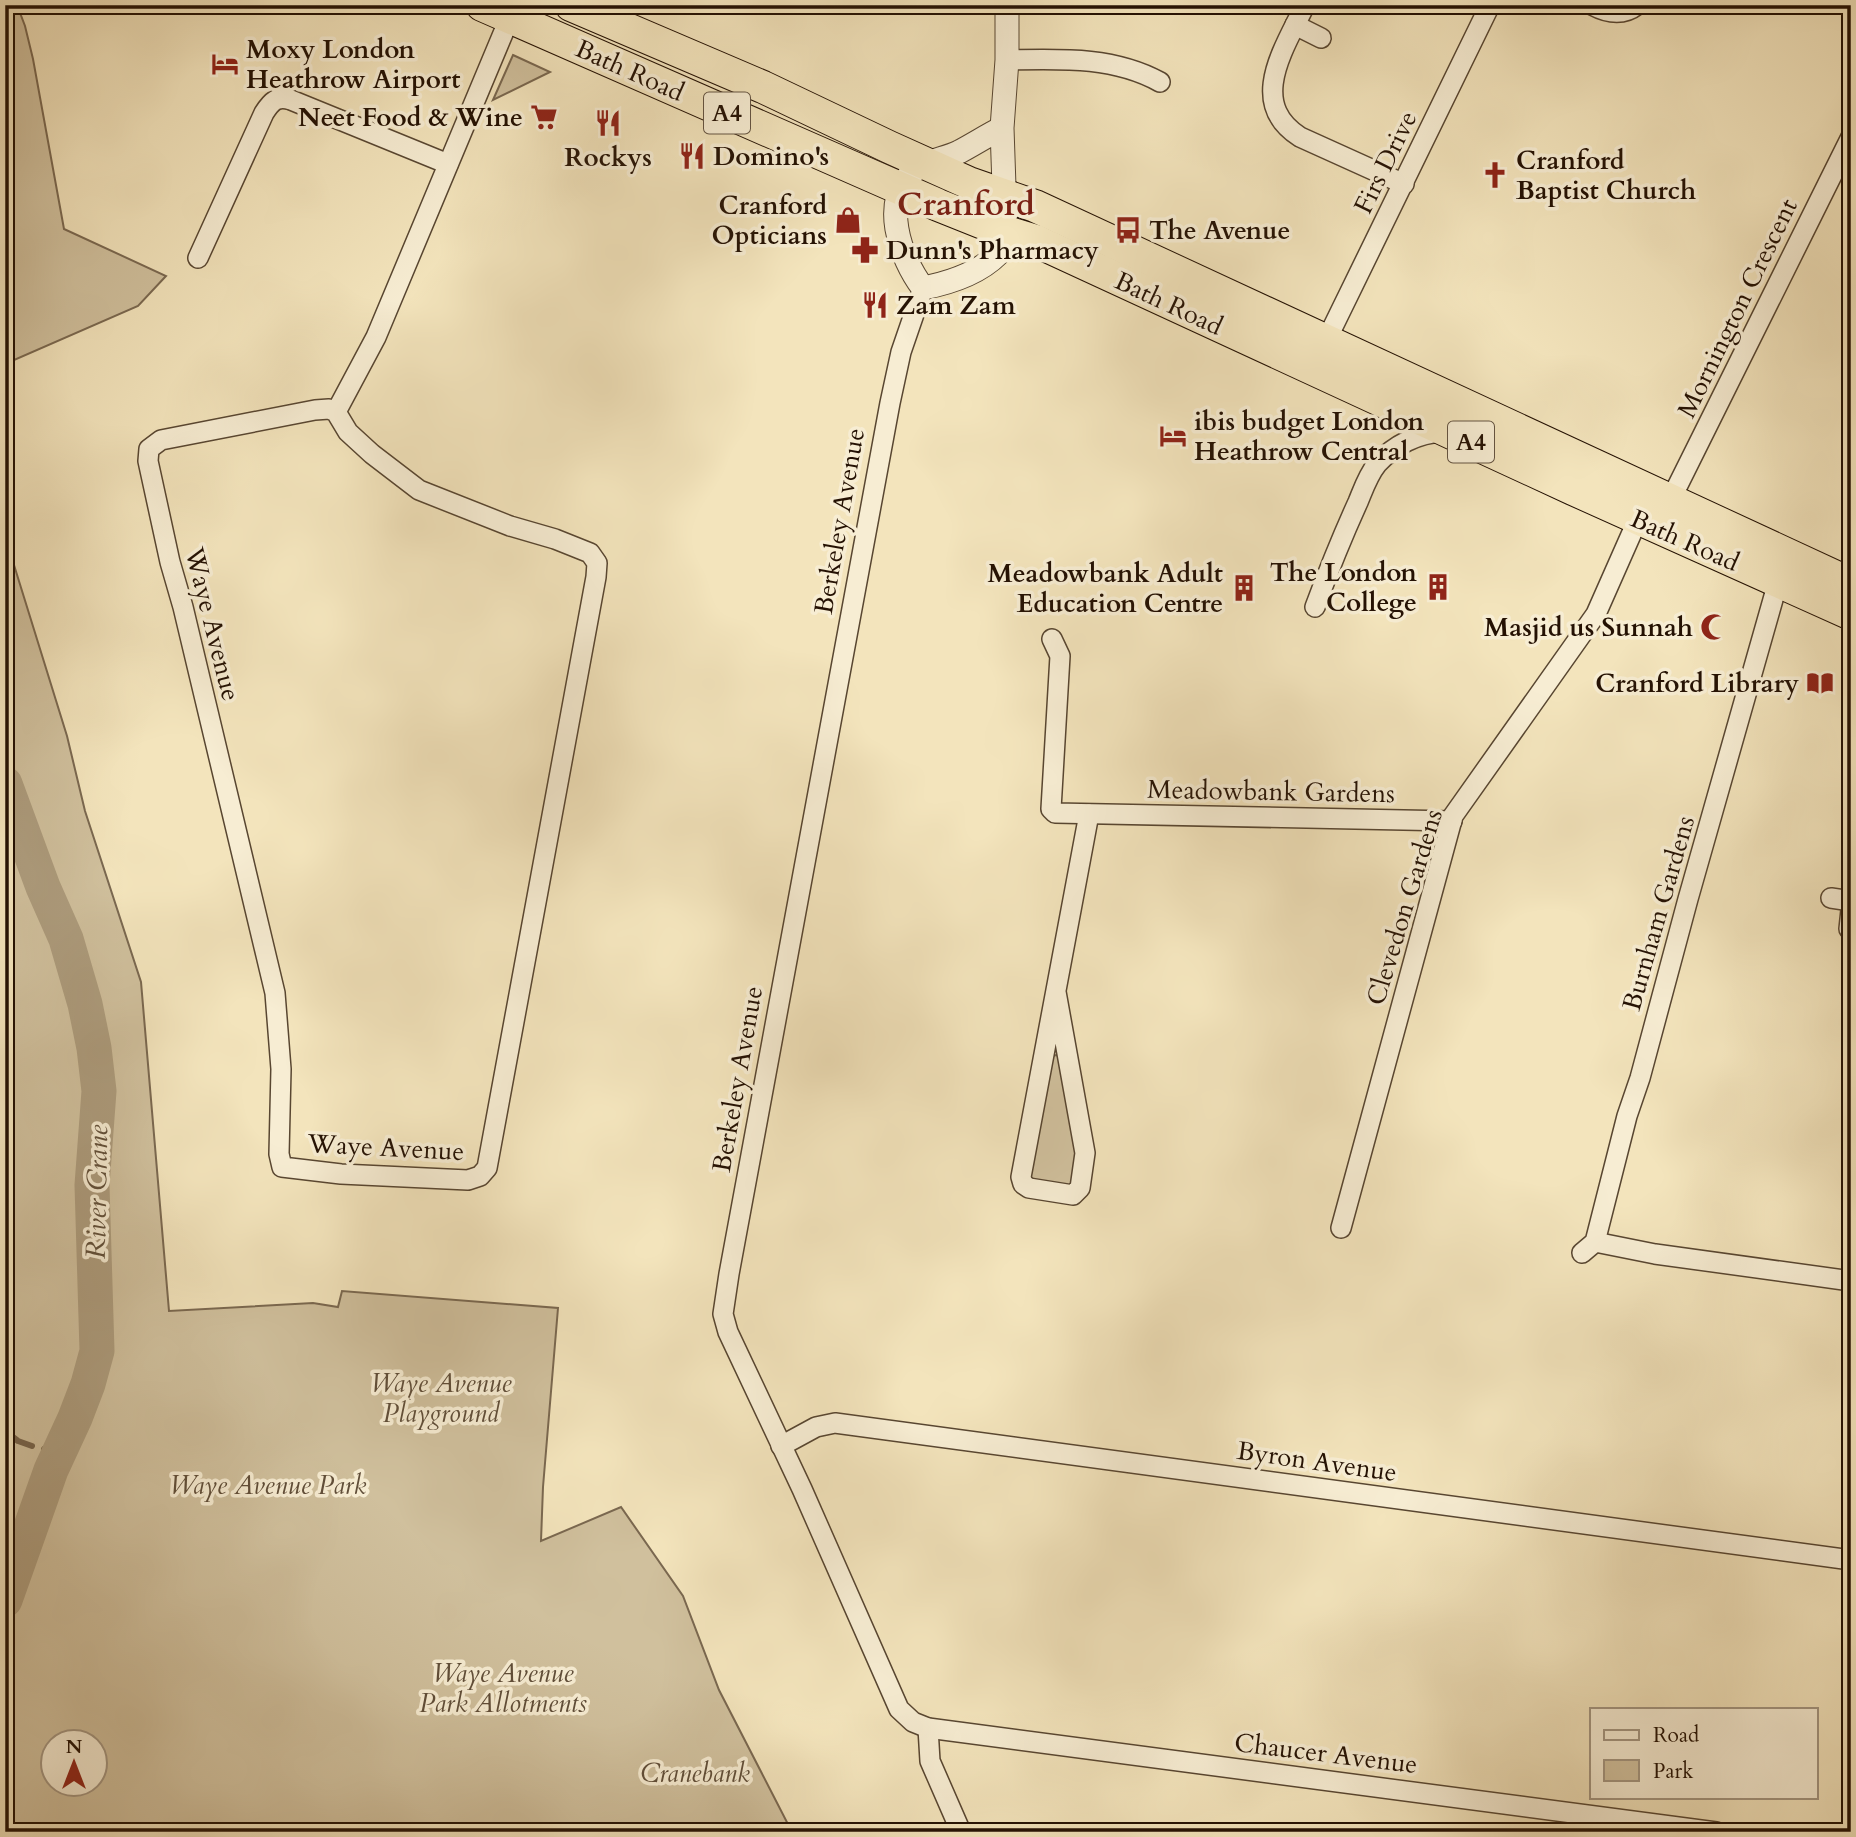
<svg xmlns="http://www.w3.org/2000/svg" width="1856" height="1837" font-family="Cardo,serif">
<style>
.green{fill:#d0c09d;stroke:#7a6850;stroke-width:2;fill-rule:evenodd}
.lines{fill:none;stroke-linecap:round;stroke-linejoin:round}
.stream{stroke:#76644c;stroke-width:6}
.river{stroke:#ad9c7d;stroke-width:35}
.minor-casing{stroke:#584631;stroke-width:22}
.tertiary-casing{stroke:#584631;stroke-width:25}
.trunk-casing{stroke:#241103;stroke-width:34}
.minor{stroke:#f7edd3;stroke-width:19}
.tertiary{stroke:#f7edd3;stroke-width:23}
.trunk{stroke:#f3e4bc;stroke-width:32}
.labels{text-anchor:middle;stroke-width:7;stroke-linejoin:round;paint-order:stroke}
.shield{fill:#f7edd3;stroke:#635341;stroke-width:2}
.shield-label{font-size:24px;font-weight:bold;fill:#241103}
.poi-label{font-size:26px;font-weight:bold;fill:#241103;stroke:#f7edd3;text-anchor:start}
.street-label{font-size:26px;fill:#241103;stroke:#f7edd3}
.park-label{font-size:26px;font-style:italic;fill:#604e39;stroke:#f7edd3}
.water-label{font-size:28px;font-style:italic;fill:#62503a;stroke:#f7edd3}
.district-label{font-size:33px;font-weight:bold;fill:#7a1f14;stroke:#f7edd3}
</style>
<rect width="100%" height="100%" fill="#f3e4bc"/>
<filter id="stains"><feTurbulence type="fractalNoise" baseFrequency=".00286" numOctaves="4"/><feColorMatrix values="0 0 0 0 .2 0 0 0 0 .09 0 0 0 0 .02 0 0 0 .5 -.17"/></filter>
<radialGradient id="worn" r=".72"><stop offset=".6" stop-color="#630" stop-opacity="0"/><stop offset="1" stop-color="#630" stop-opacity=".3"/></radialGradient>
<g class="green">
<path d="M 5,5 L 17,5 L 25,26 L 33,59 L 64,229 L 166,276 L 138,306 L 5,364 Z"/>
<path d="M 513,55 L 550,72 L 493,100 Z"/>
<path d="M 5,536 L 67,736 L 85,811 L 141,982 L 169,1311 L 313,1303 L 338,1307 L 342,1291 L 558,1308 L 543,1487 L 541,1541 L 621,1507 L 683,1596 L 719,1690 L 792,1832 L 5,1832 ZM 52,1742 L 94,1742 L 94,1784 L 52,1784 Z"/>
<path d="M 1056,1055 L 1059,1056 L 1077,1153 L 1071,1186 L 1035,1183 L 1029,1176 L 1053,1056 Z"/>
</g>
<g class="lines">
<g class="stream">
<path d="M 5,1431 L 18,1441 L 32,1446"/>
<path d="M 44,1449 L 58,1454"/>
<path d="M 5,1570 L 13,1581"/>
</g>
<path class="river" d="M 5,784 L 43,887 L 66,939 L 85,1004 L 94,1048 L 99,1091 L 92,1185 L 97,1351 L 88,1384 L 75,1418 L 51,1470 L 5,1600"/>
<defs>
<g id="minor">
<path d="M 1592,5 C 1607,13 1623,16 1637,5"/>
<path d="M 1304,7 C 1284,49 1247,103 1300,137 L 1404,184"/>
<path d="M 1295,25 L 1321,38"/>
<path d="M 1007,60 C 1059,59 1113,56 1160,82"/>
<path d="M 198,258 L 264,113 C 271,102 277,95 291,100 L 448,164"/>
<path d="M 923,288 L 901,352 L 890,403 L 729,1274 L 723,1314 L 728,1332 L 802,1489 L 899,1709 L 913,1722 L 928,1728 L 1716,1832"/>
<path d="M 1326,341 L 1490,5"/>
<path d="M 336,412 L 348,432 L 372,454 L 419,490 L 510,526 L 555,539 L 590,553 L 597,563 L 596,577 L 487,1168 L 480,1176 L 468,1180 L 341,1174 L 282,1167 L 279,1154 L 281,1069 L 275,993 L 183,607 L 170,562 L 148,461 L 149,449 L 161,440 L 315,410 L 329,409 L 336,412 L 376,337 L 510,17"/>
<path d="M 1670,501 L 1851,137"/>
<path d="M 1315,607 C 1328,572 1342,537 1358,502 C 1363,490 1368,475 1377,464 C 1394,445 1418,433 1443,432"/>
<path d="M 1052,639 L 1060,656 L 1051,809 L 1055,813 L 1452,821"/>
<path d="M 1831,898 L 1851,901"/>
<path d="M 1849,929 L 1851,910"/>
<path d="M 1056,992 L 1085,1153 L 1080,1188 L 1073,1195 L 1029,1188 L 1023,1184 L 1021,1177 L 1089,814"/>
<path d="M 1341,1228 L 1453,816 L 1596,614 L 1638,519"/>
<path d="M 1595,1242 L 1655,1254 L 1851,1281"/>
<path d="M 1582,1253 L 1595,1242 L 1627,1116 L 1640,1078 L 1688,899 L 1778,582"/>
<path d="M 781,1446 L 816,1427 L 835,1423 L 1851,1560"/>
<path d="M 928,1728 L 930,1761 L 961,1832"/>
</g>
<path id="tertiary" d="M 1002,128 C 988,135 974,144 959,152 C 945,159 928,160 915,170 C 879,199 900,258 923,288 C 949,283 979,273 998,254 L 1005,216 L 1002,128 L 1007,60 L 1007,5"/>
<g id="trunk">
<path d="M 482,5 L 938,205 L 1003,231 L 1036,241 L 1573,489 L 1851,614"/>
<path d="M 571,5 L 763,87 L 889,147 L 969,183 L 1035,206 L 1851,584"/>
</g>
</defs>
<use href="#minor" class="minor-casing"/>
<use href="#tertiary" class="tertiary-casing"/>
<use href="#trunk" class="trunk-casing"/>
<use href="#minor" class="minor"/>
<use href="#tertiary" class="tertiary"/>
<use href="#trunk" class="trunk"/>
</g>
<defs>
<symbol id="hotel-bare" viewBox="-9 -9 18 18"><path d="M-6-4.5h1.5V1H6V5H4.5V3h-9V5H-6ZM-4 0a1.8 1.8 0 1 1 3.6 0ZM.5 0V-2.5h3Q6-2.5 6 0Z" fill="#8f2418" stroke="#f7edd3" stroke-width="2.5" paint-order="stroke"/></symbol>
<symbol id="supermarket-bare" viewBox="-9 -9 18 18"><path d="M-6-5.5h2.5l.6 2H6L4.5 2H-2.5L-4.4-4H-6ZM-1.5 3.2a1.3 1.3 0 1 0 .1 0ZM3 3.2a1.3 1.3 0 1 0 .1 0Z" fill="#8f2418" stroke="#f7edd3" stroke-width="2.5" paint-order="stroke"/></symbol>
<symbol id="restaurant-bare" viewBox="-9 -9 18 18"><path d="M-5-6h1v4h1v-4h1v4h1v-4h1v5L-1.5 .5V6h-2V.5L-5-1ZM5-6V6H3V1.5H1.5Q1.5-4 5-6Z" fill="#8f2418" stroke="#f7edd3" stroke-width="2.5" paint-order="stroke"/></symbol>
<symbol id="church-bare" viewBox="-9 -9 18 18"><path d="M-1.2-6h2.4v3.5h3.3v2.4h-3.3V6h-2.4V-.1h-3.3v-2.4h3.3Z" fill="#8f2418" stroke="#f7edd3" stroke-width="2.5" paint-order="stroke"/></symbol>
<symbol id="shop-bare" viewBox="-9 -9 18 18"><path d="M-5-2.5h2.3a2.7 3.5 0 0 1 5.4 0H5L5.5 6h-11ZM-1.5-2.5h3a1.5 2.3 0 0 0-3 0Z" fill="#8f2418" stroke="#f7edd3" stroke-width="2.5" paint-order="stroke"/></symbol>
<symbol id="bus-bare" viewBox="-9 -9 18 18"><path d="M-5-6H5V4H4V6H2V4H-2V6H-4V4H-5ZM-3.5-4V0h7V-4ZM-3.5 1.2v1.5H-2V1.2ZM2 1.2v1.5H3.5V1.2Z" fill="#8f2418" stroke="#f7edd3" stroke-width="2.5" paint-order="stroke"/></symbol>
<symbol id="pharmacy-bare" viewBox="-9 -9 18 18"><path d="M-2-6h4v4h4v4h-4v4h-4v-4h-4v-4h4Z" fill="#8f2418" stroke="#f7edd3" stroke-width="2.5" paint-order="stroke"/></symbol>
<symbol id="building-bare" viewBox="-9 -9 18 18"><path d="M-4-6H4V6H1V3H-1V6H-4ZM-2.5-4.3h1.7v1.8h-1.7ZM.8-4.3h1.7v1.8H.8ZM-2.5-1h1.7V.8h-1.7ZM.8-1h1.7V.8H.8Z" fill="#8f2418" stroke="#f7edd3" stroke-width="2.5" paint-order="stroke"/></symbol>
<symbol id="mosque-bare" viewBox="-9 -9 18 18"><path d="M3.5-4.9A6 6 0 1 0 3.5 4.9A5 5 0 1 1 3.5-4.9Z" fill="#8f2418" stroke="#f7edd3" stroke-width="2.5" paint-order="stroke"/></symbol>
<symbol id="library-bare" viewBox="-9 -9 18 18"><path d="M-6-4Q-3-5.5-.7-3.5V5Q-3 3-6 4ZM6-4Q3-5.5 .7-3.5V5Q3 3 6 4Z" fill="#8f2418" stroke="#f7edd3" stroke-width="2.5" paint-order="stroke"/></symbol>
</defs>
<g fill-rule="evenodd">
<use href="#hotel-bare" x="206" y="45" width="38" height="38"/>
<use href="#supermarket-bare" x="525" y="98" width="38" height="38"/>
<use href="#restaurant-bare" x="589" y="104" width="38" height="38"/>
<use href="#restaurant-bare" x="673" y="137" width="38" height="38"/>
<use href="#church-bare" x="1476" y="156" width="38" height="38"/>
<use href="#shop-bare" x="829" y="201" width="38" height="38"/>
<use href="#bus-bare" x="1109" y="211" width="38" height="38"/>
<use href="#pharmacy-bare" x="846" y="231" width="38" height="38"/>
<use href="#restaurant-bare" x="856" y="286" width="38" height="38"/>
<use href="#hotel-bare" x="1154" y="417" width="38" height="38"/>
<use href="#building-bare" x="1419" y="568" width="38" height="38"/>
<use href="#building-bare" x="1225" y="569" width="38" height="38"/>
<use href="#mosque-bare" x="1695" y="608" width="38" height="38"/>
<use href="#library-bare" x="1801" y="664" width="38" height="38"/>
</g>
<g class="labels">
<g class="shield">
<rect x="704" y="92.5" width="46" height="41" rx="5"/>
<rect x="1448" y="421.5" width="46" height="41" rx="5"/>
</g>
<g class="shield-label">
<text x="727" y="121">A4</text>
<text x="1471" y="450">A4</text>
</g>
<g class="poi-label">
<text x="246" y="58">Moxy London<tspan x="246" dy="30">Heathrow Airport</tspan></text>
<text x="523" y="126" text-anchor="end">Neet Food &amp; Wine</text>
<text x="713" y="165">Domino's</text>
<text x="608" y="166" text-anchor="middle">Rockys</text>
<text x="1516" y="169">Cranford<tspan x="1516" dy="30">Baptist Church</tspan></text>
<text x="827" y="214" text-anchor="end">Cranford<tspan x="827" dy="30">Opticians</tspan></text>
<text x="1149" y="239">The Avenue</text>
<text x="886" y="259">Dunn's Pharmacy</text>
<text x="896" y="314">Zam Zam</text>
<text x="1194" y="430">ibis budget London<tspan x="1194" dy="30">Heathrow Central</tspan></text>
<text x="1417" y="581" text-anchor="end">The London<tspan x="1417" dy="30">College</tspan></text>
<text x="1223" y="582" text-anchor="end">Meadowbank Adult<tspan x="1223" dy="30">Education Centre</tspan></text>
<text x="1693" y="636" text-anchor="end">Masjid us Sunnah</text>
<text x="1799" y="692" text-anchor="end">Cranford Library</text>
</g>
<g class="street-label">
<text transform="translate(630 70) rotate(24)" y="9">Bath Road</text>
<text transform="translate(1385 162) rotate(-64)" y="9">Firs Drive</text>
<text transform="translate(1169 303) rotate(25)" y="9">Bath Road</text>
<text transform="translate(1737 308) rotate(-64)" y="9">Mornington Crescent</text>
<text transform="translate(839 521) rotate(-80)" y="9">Berkeley Avenue</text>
<text transform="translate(1685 540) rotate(24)" y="9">Bath Road</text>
<text transform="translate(213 624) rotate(76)" y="9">Waye Avenue</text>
<text transform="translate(1271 791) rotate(1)" y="9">Meadowbank Gardens</text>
<text transform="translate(1404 907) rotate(-73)" y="9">Clevedon Gardens</text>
<text transform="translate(1658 913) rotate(-74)" y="9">Burnham Gardens</text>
<text transform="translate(737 1079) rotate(-80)" y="9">Berkeley Avenue</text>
<text transform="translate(386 1147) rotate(3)" y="9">Waye Avenue</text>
<text transform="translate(1317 1461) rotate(8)" y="9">Byron Avenue</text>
<text transform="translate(1326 1753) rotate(7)" y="9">Chaucer Avenue</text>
</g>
<g class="park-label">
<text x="441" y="1392">Waye Avenue<tspan x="441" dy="30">Playground</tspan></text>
<text x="268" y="1494">Waye Avenue Park</text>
<text x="503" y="1682">Waye Avenue<tspan x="503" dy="30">Park Allotments</tspan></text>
<text x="695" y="1782">Cranebank</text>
</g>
<g class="water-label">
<text transform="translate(96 1192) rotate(-89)" y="10">River Crane</text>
</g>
<g class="district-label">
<text x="966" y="215">Cranford</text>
</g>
</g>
<rect width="1856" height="1837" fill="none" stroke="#f3e4bc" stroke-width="28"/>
<rect x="7" y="7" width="1842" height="1823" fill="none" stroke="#241103" stroke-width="3.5"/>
<rect x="14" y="14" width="1828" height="1809" fill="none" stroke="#241103" stroke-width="2"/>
<rect x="1590" y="1708" width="228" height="91" fill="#f7edd3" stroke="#a39580" stroke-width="2"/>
<rect x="1604" y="1730" width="35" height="10" fill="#f7edd3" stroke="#a39580" stroke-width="2"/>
<text x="1653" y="1742" font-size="21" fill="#241103">Road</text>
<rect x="1604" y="1760" width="35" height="21" fill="#d0c09d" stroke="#a39580" stroke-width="2"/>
<text x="1653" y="1778" font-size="21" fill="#241103">Park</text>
<g transform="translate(74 1763)"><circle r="33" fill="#f7edd3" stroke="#a39580" stroke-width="2"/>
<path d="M0-5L12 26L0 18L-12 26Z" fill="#8f2418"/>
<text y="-10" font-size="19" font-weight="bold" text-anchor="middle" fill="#241103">N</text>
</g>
<rect width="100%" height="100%" filter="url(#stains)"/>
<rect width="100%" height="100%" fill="url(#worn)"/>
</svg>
